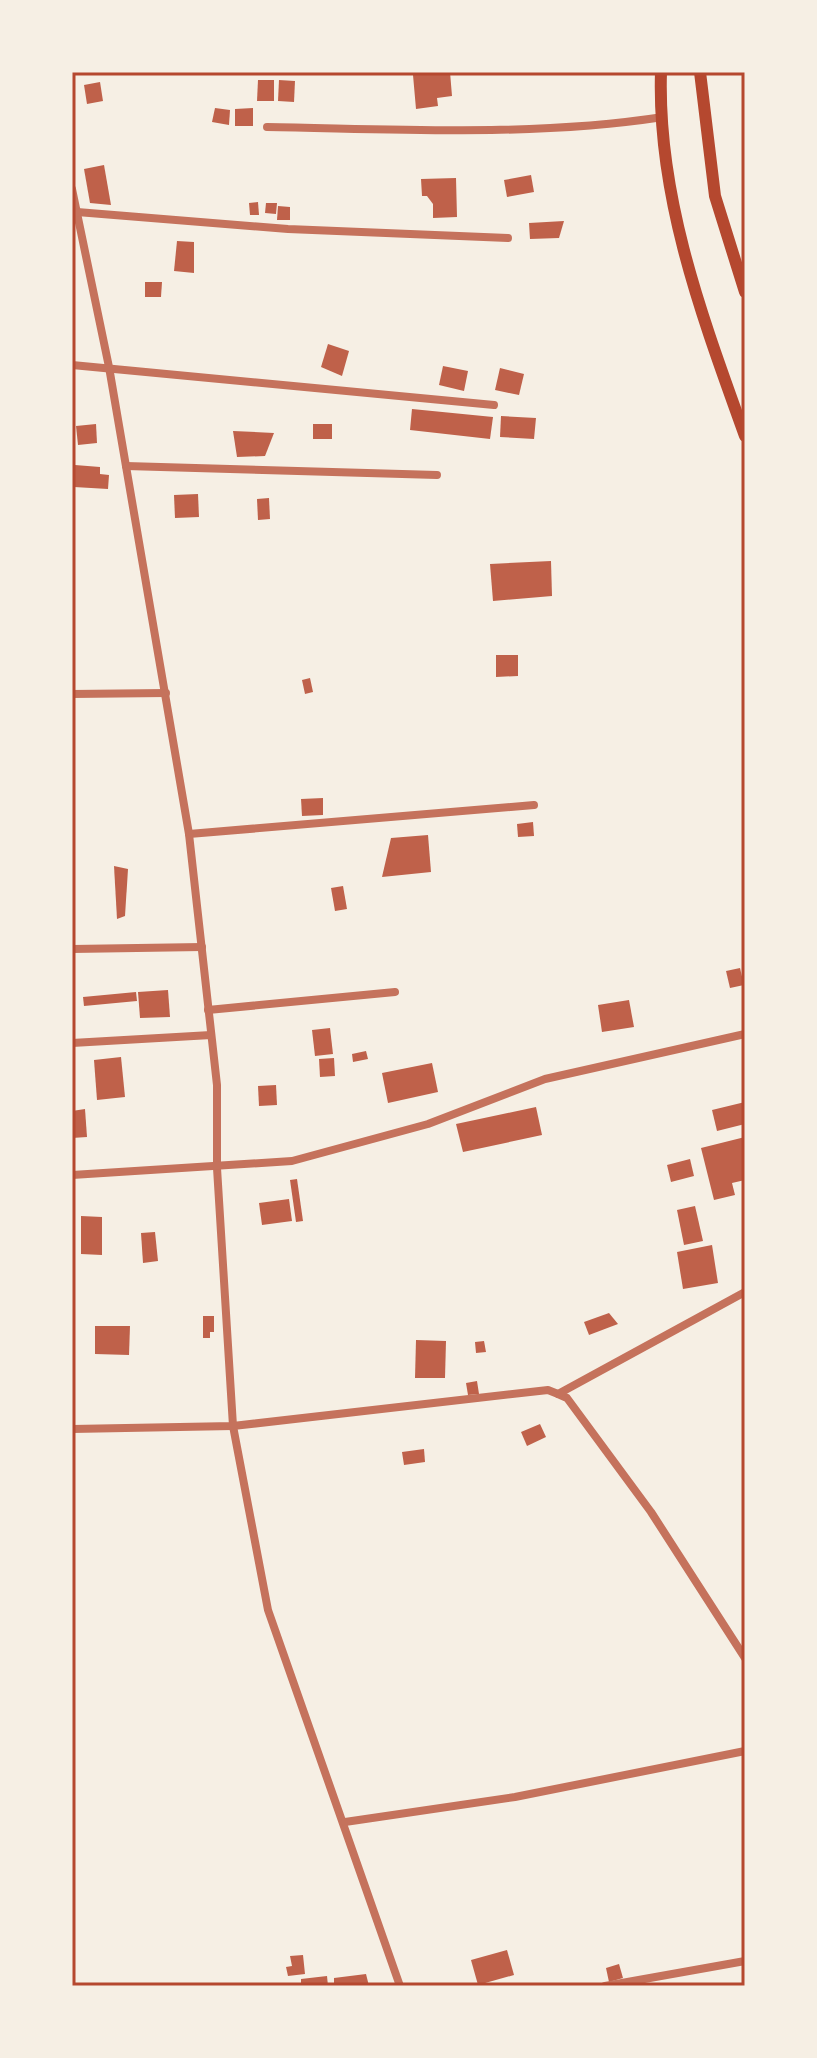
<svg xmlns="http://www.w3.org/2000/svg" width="817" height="2058" font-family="Signika,sans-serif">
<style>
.building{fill:#bf614a}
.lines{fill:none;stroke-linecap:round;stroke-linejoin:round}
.minor{stroke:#c5725c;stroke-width:8}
.trunk{stroke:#b5482f;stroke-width:12}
.neatline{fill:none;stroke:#b5482f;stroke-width:3}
</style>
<rect width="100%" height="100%" fill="#f6efe4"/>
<g class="building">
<path d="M 446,72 L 450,72 L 452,96 L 437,98 L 438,106 L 416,109 L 413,75 Z"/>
<path d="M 258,80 L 274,80 L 274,101 L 257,101 Z"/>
<path d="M 279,80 L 295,81 L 294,102 L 278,101 Z"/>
<path d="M 100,82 L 103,101 L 87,104 L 84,85 Z"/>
<path d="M 215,108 L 230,110 L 229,125 L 212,122 Z"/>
<path d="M 253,108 L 253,126 L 235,126 L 235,109 Z"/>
<path d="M 104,165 L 111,205 L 90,203 L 84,169 Z"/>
<path d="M 531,175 L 534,192 L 507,197 L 504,180 Z"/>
<path d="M 456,178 L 457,217 L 433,218 L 433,204 L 427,196 L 422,196 L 421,179 Z"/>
<path d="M 258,202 L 259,215 L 250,215 L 249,203 Z"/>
<path d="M 266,203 L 277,203 L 276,214 L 265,213 Z"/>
<path d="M 278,206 L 290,207 L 290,220 L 277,220 Z"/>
<path d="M 564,221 L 559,238 L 530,239 L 529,223 Z"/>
<path d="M 177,241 L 194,242 L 194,273 L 174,271 Z"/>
<path d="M 145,282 L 162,282 L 161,297 L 145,297 Z"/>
<path d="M 328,344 L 349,351 L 342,376 L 321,367 Z"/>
<path d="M 443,366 L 468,371 L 464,391 L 439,385 Z"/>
<path d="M 500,368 L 524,374 L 519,395 L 495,390 Z"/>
<path d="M 412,409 L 493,417 L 490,439 L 410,430 Z"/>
<path d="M 501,416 L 536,418 L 534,439 L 500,437 Z"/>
<path d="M 96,424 L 97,443 L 78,445 L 76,426 Z"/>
<rect x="313" y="424" width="19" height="15"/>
<path d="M 233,431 L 274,433 L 265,456 L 237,457 Z"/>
<path d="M 75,465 L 100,467 L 100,474 L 109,475 L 108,489 L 74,487 Z"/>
<path d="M 198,494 L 199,517 L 175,518 L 174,495 Z"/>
<path d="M 269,498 L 270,519 L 258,520 L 257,499 Z"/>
<path d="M 551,561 L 552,596 L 493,601 L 490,564 Z"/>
<path d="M 496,655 L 518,655 L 518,676 L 496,677 Z"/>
<path d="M 310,678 L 313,692 L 305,694 L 302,680 Z"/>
<path d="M 323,798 L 323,815 L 302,816 L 301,799 Z"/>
<path d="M 533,822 L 534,836 L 518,837 L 517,824 Z"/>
<path d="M 428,835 L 431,872 L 382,877 L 391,838 Z"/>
<path d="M 114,866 L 128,869 L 125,916 L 117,919 Z"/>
<path d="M 343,886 L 347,909 L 335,911 L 331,888 Z"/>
<path d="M 740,968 L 744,985 L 730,988 L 726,971 Z"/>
<path d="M 168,990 L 170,1017 L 140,1018 L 138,992 Z"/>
<path d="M 136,992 L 137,1001 L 84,1006 L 83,997 Z"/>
<path d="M 629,1000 L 634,1027 L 602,1032 L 598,1005 Z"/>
<path d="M 330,1028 L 333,1054 L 315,1056 L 312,1030 Z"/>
<path d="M 366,1051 L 368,1059 L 353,1062 L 352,1054 Z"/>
<path d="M 121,1057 L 125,1097 L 97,1100 L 94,1060 Z"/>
<path d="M 334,1058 L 335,1076 L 320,1077 L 319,1059 Z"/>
<path d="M 432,1063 L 438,1092 L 388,1103 L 382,1073 Z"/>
<path d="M 276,1085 L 277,1105 L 259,1106 L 258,1086 Z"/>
<path d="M 745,1102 L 745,1124 L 717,1131 L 712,1110 Z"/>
<path d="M 536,1107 L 542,1135 L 463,1152 L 456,1124 Z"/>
<path d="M 85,1109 L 87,1137 L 72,1138 L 72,1111 Z"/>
<path d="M 745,1137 L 745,1180 L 732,1183 L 735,1195 L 714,1200 L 701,1148 Z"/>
<path d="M 690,1159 L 694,1176 L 671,1182 L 667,1165 Z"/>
<path d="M 297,1179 L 303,1221 L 296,1222 L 290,1180 Z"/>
<path d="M 289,1199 L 292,1221 L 262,1225 L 259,1203 Z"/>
<path d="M 695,1206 L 703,1241 L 684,1245 L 677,1210 Z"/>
<path d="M 81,1216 L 102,1217 L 102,1255 L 81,1254 Z"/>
<path d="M 155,1232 L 158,1261 L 143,1263 L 141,1233 Z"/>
<path d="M 712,1245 L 718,1283 L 683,1289 L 677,1252 Z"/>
<path d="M 609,1313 L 618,1324 L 589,1335 L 584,1322 Z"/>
<path d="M 203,1316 L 214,1316 L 214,1332 L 210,1332 L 210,1338 L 203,1338 Z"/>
<path d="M 95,1326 L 130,1326 L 129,1355 L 95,1354 Z"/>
<path d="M 416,1340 L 446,1341 L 445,1378 L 415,1378 Z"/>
<path d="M 484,1341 L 486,1352 L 476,1353 L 475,1342 Z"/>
<path d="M 477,1381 L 479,1394 L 468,1395 L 466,1383 Z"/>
<path d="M 540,1424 L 546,1437 L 527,1446 L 521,1432 Z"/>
<path d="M 424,1449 L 425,1462 L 404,1465 L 402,1452 Z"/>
<path d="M 507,1950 L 514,1975 L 478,1985 L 471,1960 Z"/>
<path d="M 303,1955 L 305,1974 L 288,1976 L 286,1967 L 292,1966 L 290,1956 Z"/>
<path d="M 619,1964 L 623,1978 L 609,1982 L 606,1968 Z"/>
<path d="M 366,1974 L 369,1986 L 334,1986 L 334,1978 Z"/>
<path d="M 327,1976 L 328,1986 L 301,1986 L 301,1979 Z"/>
</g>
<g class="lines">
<g class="minor">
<path d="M 267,127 C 398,129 533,137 663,117"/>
<path d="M 72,189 L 109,367 L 189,834 L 217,1085 L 217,1168 L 233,1426 L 268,1610 L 400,1986"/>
<path d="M 77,212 L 288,229 L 508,238"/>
<path d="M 72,365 L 494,405"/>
<path d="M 126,466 L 437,475"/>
<path d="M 72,694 L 166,693"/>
<path d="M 189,834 L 534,805"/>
<path d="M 72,949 L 202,947"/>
<path d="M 208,1010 L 395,992"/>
<path d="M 72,1043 L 211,1035"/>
<path d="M 72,1175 L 292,1161 L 428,1124 L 545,1079 L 745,1034"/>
<path d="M 558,1394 L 567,1398 L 651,1512 L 745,1658"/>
<path d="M 72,1429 L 233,1426 L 548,1390 L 558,1394 L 745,1292"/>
<path d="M 345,1822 L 515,1797 L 745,1751"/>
<path d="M 605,1986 L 745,1961"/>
</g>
<g class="trunk">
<path d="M 661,72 C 657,198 703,319 745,436"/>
<path d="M 700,72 L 715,196 L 745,292"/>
</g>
</g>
<rect width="817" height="2058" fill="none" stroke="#f6efe4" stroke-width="148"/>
<rect x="74" y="74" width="669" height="1910" class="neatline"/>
</svg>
